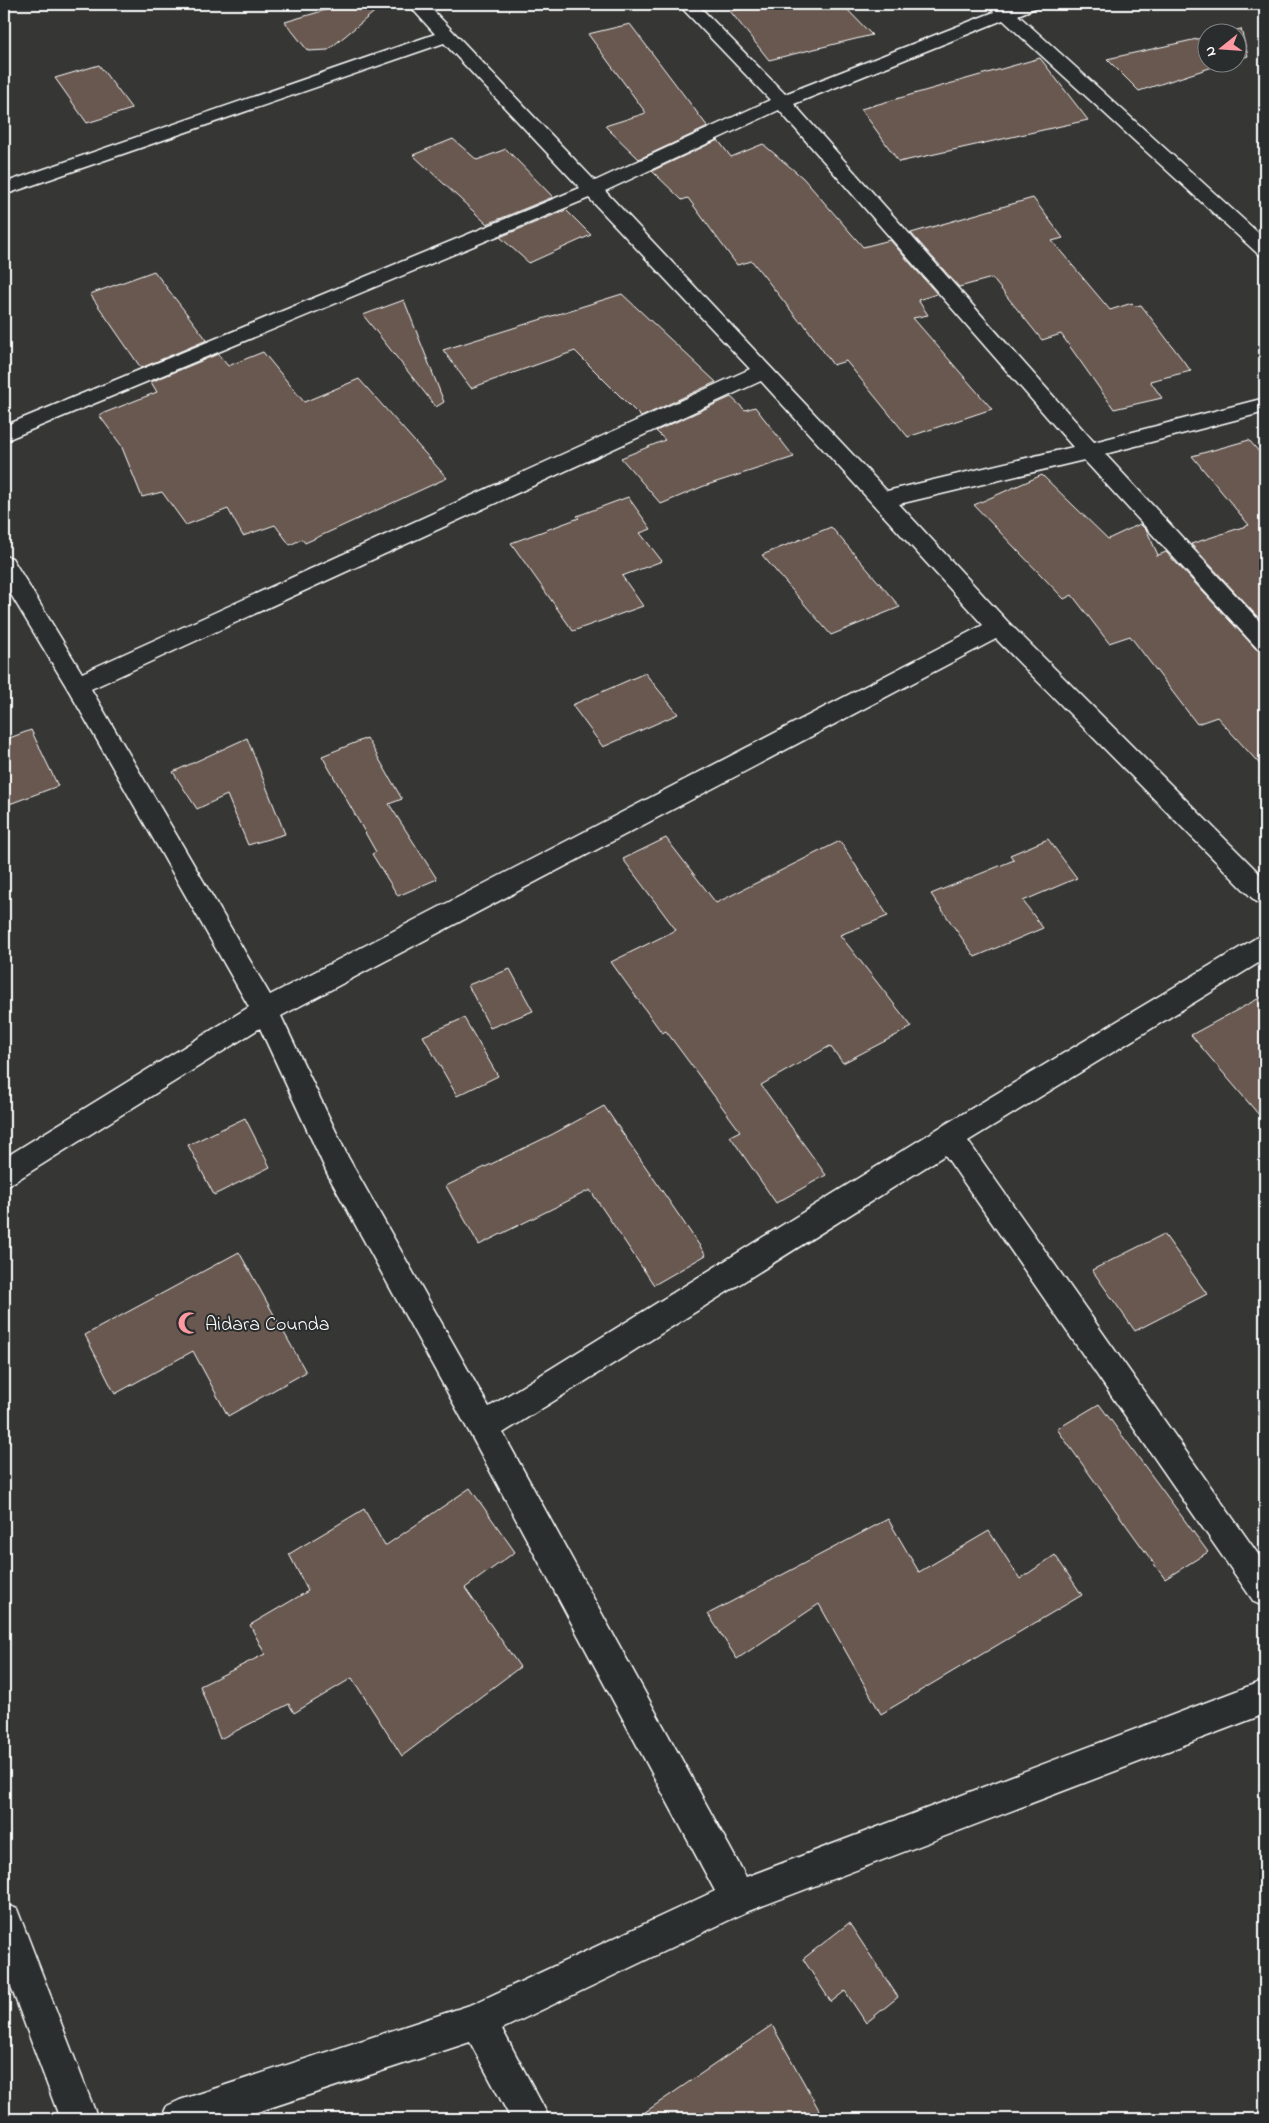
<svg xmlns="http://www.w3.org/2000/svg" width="1269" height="2123" font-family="'Indie Flower',sans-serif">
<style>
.building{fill:#685850;stroke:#fff}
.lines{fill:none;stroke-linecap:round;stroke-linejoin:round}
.minor-casing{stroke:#fff;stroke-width:3}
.minor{fill:#2a2d2e;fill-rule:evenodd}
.labels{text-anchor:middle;stroke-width:4;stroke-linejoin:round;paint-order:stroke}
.poi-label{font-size:20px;fill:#fff;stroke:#2a2d2e;text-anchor:start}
</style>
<rect width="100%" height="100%" fill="#363635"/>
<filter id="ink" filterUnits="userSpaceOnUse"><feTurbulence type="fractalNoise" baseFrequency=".02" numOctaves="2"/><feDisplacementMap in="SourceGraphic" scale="10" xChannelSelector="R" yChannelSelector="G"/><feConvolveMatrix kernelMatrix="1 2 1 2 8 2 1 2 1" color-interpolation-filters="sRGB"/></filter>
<g filter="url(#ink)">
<g class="building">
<path d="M 346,4 L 384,4 L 328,50 L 308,51 L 285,22 Z"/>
<path d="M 762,4 L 842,4 L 872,35 L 769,60 L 730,11 Z"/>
<path d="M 630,24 L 708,127 L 639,159 L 605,126 L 646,113 L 588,34 Z"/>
<path d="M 1241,29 L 1248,56 L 1236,60 L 1236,32 L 1227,32 Z"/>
<path d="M 1206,37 L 1206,62 L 1228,62 L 1139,91 L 1107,59 Z"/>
<path d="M 1040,58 L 1088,120 L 899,162 L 861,109 Z"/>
<path d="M 99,65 L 132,109 L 87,123 L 55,78 Z"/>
<path d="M 453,139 L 477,160 L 506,149 L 553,197 L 487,224 L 413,155 Z"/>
<path d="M 718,140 L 731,157 L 763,144 L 803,178 L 863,247 L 890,240 L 937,294 L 918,300 L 928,315 L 913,318 L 992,409 L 908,437 L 846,361 L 833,365 L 802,321 L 800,322 L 752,261 L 737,265 L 688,198 L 682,200 L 652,171 Z"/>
<path d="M 1033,198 L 1063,238 L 1052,241 L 1110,310 L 1132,303 L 1135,306 L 1141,305 L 1191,371 L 1150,381 L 1162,398 L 1114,409 L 1061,334 L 1042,340 L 992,278 L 959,287 L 911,233 Z"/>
<path d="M 566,210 L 591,235 L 529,263 L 500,237 Z"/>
<path d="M 154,271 L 207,340 L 141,368 L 90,294 Z"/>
<path d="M 622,294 L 716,382 L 641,417 L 575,351 L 471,388 L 443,350 Z"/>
<path d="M 404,300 L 444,402 L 436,407 L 363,315 Z"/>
<path d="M 263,352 L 304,402 L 359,379 L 447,478 L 305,543 L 302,539 L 290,545 L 275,525 L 243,536 L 228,509 L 186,525 L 162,492 L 142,497 L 121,445 L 99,415 L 157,392 L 151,382 L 218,354 L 228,366 Z"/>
<path d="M 731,397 L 745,410 L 755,407 L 794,457 L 704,486 L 661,504 L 621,458 L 665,440 L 656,431 Z"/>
<path d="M 1249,440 L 1265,459 L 1265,625 L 1191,544 L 1249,525 L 1192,456 Z"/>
<path d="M 1042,475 L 1108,539 L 1140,524 L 1147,531 L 1158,555 L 1156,556 L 1166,552 L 1256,649 L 1265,653 L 1265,770 L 1217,717 L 1197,724 L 1130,636 L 1109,643 L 1072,595 L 1064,599 L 974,505 Z"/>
<path d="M 628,497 L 651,529 L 640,533 L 662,561 L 622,576 L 643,606 L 573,631 L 511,543 L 579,518 L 577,516 Z"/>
<path d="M 831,527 L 900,607 L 831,635 L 762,555 Z"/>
<path d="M 645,673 L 678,714 L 603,747 L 572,705 Z"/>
<path d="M 31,730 L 58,786 L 4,806 L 4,740 Z"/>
<path d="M 247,738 L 285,834 L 248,845 L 227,795 L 197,809 L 173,772 Z"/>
<path d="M 367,738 L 402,799 L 389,804 L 437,879 L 398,896 L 372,854 L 376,852 L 322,756 Z"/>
<path d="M 666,838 L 716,903 L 840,841 L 888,916 L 840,935 L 912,1027 L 843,1063 L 830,1046 L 761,1085 L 826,1175 L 776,1203 L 730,1136 L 740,1131 L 666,1031 L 662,1033 L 611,962 L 676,930 L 623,859 Z"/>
<path d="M 1048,839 L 1077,878 L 1023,901 L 1043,928 L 975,957 L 931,894 L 1014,860 L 1010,855 Z"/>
<path d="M 510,969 L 533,1011 L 490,1028 L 468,985 Z"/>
<path d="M 1265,995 L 1265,1122 L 1191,1035 Z"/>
<path d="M 464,1018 L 498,1076 L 457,1096 L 423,1036 Z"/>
<path d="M 604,1106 L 706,1255 L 654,1285 L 590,1190 L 479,1245 L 446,1186 L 553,1134 Z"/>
<path d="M 245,1118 L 270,1167 L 214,1195 L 188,1145 Z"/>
<path d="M 1164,1234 L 1207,1294 L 1135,1331 L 1092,1270 Z"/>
<path d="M 239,1252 L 306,1372 L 228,1416 L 193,1351 L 115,1394 L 85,1335 Z"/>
<path d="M 1099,1404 L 1208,1552 L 1165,1579 L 1057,1429 Z"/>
<path d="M 470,1488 L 515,1552 L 465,1588 L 520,1667 L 402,1756 L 352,1678 L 294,1713 L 289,1704 L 220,1739 L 200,1686 L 265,1654 L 250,1625 L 308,1591 L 289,1554 L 364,1509 L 385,1546 Z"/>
<path d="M 888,1519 L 919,1572 L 989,1531 L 1020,1579 L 1055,1555 L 1082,1595 L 881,1714 L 819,1604 L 737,1659 L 708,1614 Z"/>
<path d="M 849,1923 L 898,1997 L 866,2023 L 845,1991 L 831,2002 L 803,1959 Z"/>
<path d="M 772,2025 L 824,2119 L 635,2119 Z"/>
</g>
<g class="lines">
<defs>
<g id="minor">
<path d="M 408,4 L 427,4 L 595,181 L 770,100 L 678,4 L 697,4 L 785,94 L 994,12 L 987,4 L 1006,4 L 1008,6 L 1014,4 L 1038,4 L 1035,8 L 1018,15 L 1265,239 L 1265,256 L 1258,254 L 1003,20 L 794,104 L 1094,442 L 1265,398 L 1265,412 L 1105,454 L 1265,627 L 1265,651 L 1257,648 L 1084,460 L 899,504 L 1007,621 L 1265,879 L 1265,905 L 1256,902 L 996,639 L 281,1016 L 348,1157 L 489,1407 L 939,1128 L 1256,938 L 1265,935 L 1265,959 L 968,1141 L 1265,1564 L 1265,1607 L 1254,1602 L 945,1155 L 503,1433 L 746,1877 L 1265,1680 L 1265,1714 L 746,1912 L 502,2029 L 550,2119 L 511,2119 L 470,2042 L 236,2119 L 161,2119 L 167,2106 L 180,2100 L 473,2004 L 715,1891 L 473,1439 L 328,1175 L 260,1028 L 14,1182 L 4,1186 L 4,1158 L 249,1007 L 69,691 L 4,583 L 4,556 L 12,558 L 82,673 L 750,369 L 589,198 L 4,441 L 4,426 L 580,188 L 444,43 L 4,195 L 4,183 L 435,34 ZM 779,110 L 1073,447 L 887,491 L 605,191 ZM 761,381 L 983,625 L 270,995 L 91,689 Z"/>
<path d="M 4,1904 L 17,1909 L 98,2119 L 60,2119 L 4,1968 Z"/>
</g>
</defs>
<use href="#minor" class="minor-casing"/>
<use href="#minor" class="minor"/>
</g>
</g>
<defs>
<symbol id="mosque-bare" viewBox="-9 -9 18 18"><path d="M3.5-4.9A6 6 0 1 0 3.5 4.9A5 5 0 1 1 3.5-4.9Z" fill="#ff9aa2" stroke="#2a2d2e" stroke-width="2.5" paint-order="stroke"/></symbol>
</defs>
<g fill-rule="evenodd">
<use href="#mosque-bare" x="173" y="1307" width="32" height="32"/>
</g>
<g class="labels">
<g class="poi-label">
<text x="205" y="1330">Aidara Counda</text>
</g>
</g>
<rect width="1269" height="2123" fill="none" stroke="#2a2d2e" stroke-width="20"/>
<rect x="10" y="10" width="1249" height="2103" fill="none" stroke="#fff" stroke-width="2" filter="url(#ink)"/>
<g transform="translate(1222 48) rotate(253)"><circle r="24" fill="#2a2d2e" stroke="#7f8182"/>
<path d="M0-4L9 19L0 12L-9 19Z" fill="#ff9aa2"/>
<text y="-8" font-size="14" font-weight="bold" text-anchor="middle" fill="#ffffff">N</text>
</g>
</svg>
